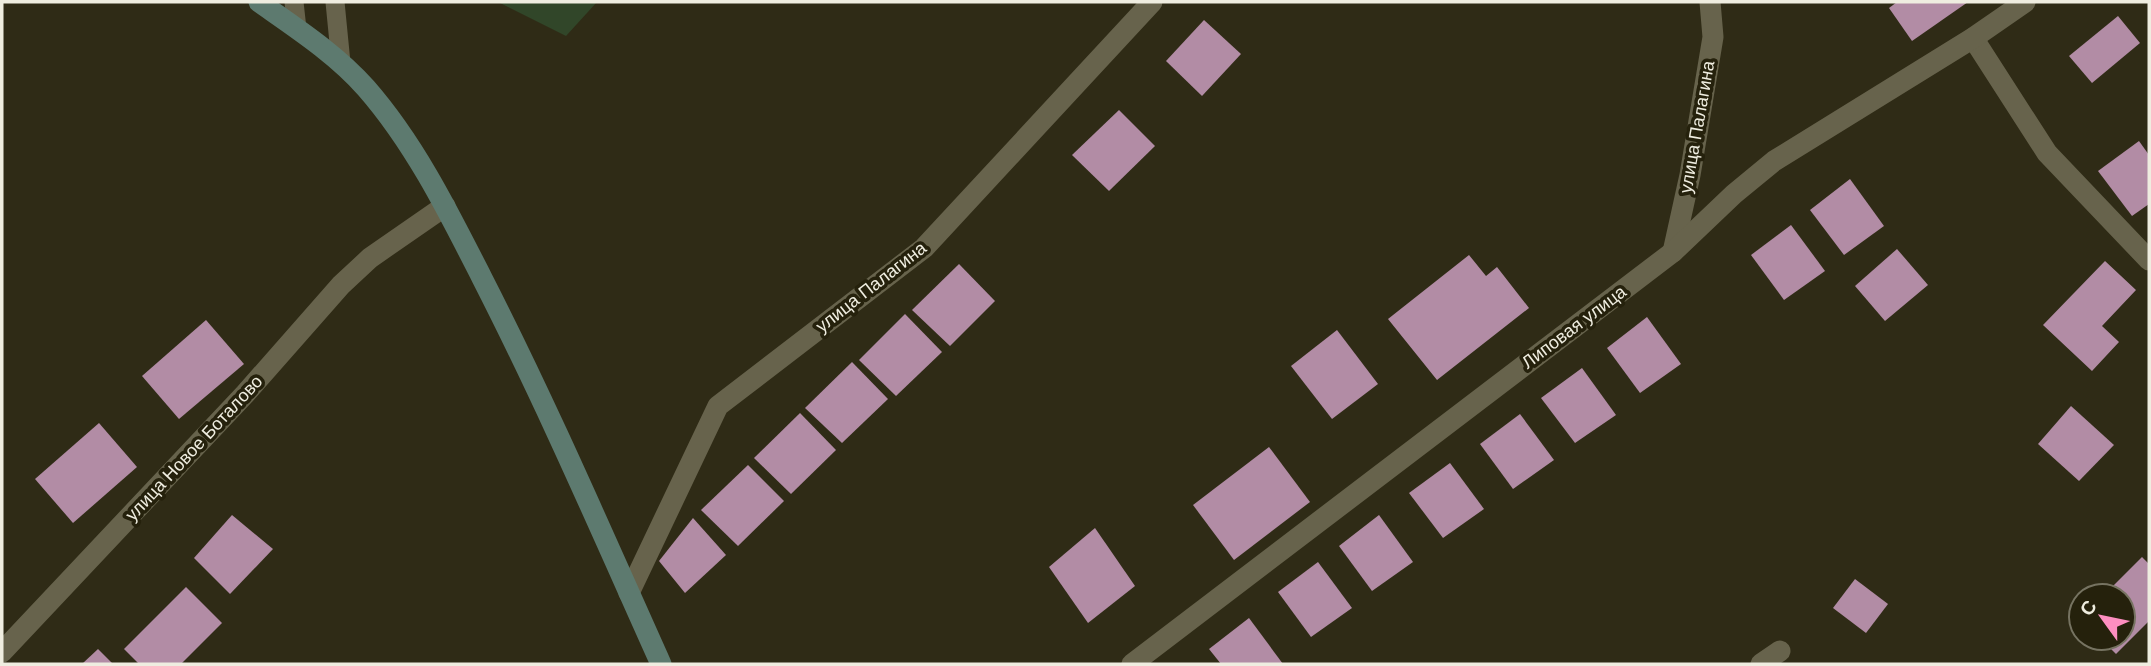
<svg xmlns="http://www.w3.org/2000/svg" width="2151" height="666" font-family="Helvetica,sans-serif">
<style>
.green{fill:#314629}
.building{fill:#b28ca5}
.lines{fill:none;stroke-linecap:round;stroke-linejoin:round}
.lane{stroke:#67634c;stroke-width:19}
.street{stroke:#67634c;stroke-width:21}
.secondary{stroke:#5d7a6f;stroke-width:21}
.labels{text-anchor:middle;stroke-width:7;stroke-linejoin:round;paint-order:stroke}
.street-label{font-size:18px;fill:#efede0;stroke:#25210c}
</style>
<rect width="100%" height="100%" fill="#2f2b16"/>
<path class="green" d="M 498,2 L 597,2 L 566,36 Z"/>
<g class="building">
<path d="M 1897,2 L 1968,2 L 1912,41 L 1889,8 Z"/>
<path d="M 2118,16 L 2140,43 L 2092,83 L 2069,56 Z"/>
<path d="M 1204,20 L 1241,54 L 1202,96 L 1166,61 Z"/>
<path d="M 1119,110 L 1155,146 L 1109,191 L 1072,155 Z"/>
<path d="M 2139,141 L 2149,155 L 2149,204 L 2132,216 L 2098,171 Z"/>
<path d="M 1850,179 L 1884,226 L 1844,255 L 1810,210 Z"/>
<path d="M 1791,225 L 1825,271 L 1784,300 L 1751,255 Z"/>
<path d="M 1897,249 L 1928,285 L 1885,321 L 1855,286 Z"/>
<path d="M 1469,255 L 1486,276 L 1497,267 L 1529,308 L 1437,380 L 1388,319 Z"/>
<path d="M 2105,261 L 2136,290 L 2102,326 L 2119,342 L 2092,371 L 2043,325 Z"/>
<path d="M 959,264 L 995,301 L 950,346 L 912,310 Z"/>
<path d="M 905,314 L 942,352 L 896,396 L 859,360 Z"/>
<path d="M 1647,317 L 1681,364 L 1640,393 L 1607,348 Z"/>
<path d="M 206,320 L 244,364 L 179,419 L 142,376 Z"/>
<path d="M 1337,330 L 1378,384 L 1332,419 L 1291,366 Z"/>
<path d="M 852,362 L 888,399 L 842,443 L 805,408 Z"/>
<path d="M 1582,368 L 1616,415 L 1575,443 L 1541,398 Z"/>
<path d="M 2071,406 L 2114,445 L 2079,481 L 2038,444 Z"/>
<path d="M 800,413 L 836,450 L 791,494 L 754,458 Z"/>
<path d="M 1520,414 L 1554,460 L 1513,489 L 1480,444 Z"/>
<path d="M 99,423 L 137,467 L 73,523 L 35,479 Z"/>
<path d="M 1269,447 L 1310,502 L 1234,560 L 1193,505 Z"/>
<path d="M 1450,463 L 1484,509 L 1443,538 L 1409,493 Z"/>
<path d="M 748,465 L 784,501 L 738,546 L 701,510 Z"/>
<path d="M 232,515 L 273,549 L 230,594 L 194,558 Z"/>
<path d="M 1379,515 L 1413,562 L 1372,591 L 1339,546 Z"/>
<path d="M 693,518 L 726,555 L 685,593 L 659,561 Z"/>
<path d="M 1095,528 L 1135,586 L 1088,623 L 1049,567 Z"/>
<path d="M 2142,557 L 2149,564 L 2149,621 L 2116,654 L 2100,638 L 2123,638 L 2123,596 L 2103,596 Z"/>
<path d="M 1318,562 L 1352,608 L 1311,637 L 1278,592 Z"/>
<path d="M 1855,579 L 1888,604 L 1866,633 L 1833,608 Z"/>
<path d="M 186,587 L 222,623 L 181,664 L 139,664 L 124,649 Z"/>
<path d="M 1249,618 L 1283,664 L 1221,664 L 1209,649 Z"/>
<path d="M 98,649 L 113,664 L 82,664 Z"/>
</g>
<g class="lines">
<g class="lane">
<path d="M 294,2 L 297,29"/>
<path d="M 335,2 L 341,63"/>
</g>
<g class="street">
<path d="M 1973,38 L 2047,153 L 2149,260"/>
<path d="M 1673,252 L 1690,175 L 1713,37 L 1710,2"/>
<path d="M 629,593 L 718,406 L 924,248 L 1152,2"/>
<path d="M 2,652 L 245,394 L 341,285 L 370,258 L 445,206"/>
<path d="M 1132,664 L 1673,252 L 1734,194 L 1774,161 L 1973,38 L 2025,2"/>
<path d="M 1761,664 L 1780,651"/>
</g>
<path class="secondary" d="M 259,2 C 296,28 336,54 366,88 C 415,144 449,213 482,278 C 547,405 603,535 661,664"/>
</g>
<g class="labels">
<g class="street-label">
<text transform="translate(1697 127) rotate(-80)" y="6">улица Палагина</text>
<text transform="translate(871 287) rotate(-38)" y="6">улица Палагина</text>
<text transform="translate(1574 327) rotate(-37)" y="6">Липовая улица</text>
<text transform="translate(194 448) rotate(-47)" y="6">улица Новое Боталово</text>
</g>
</g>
<rect width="2151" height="666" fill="none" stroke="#efede0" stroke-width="7"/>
<g transform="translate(2102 617) rotate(303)"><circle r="33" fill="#25210c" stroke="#767361" stroke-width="2"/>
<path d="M0-5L12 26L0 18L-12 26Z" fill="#fd8ec0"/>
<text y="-10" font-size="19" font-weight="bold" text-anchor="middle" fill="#efede0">С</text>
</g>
</svg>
